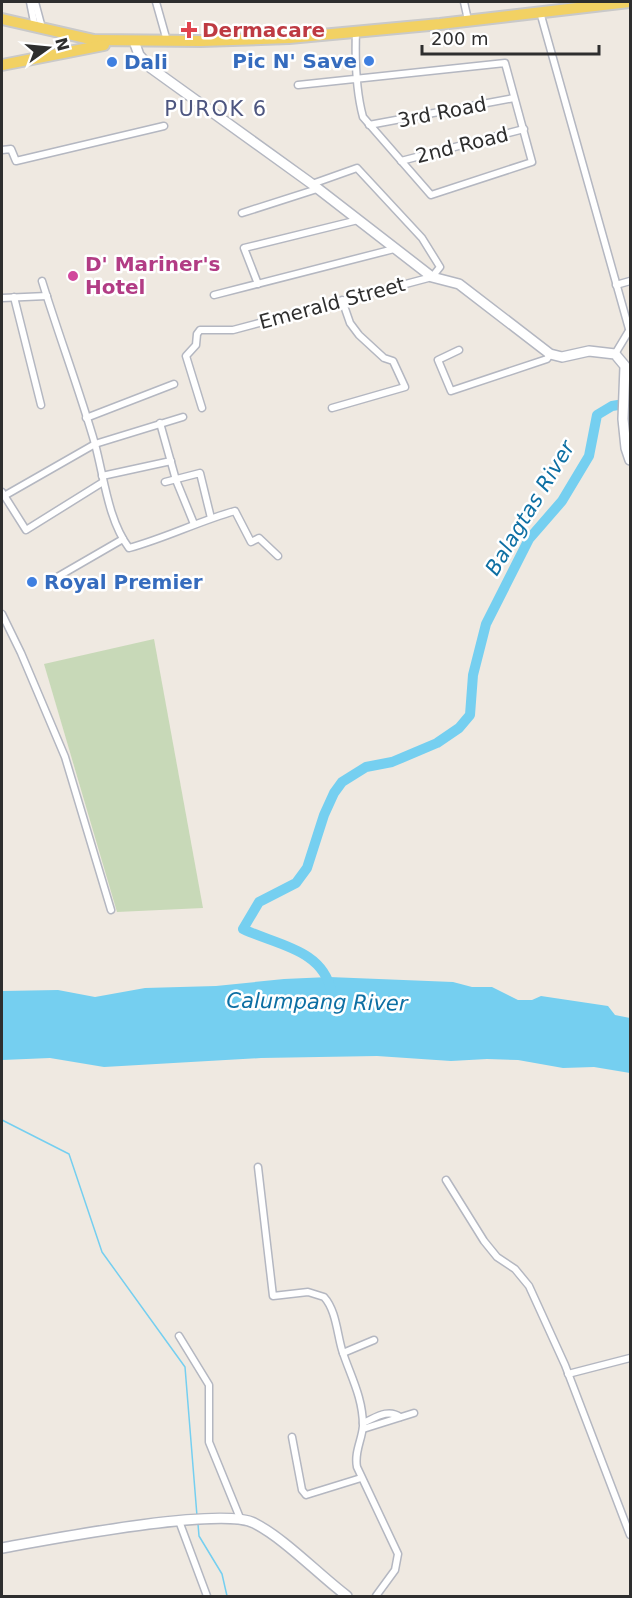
<svg xmlns="http://www.w3.org/2000/svg" width="632" height="1598" font-family="'DejaVu Sans',sans-serif">
<style>
.cemetery{fill:#c8d9b8}
.water{fill:#75cff0}
.lines{fill:none;stroke-linecap:round;stroke-linejoin:round}
.stream{stroke:#75cff0;stroke-width:1.5}
.river{stroke:#75cff0;stroke-width:10}
.street-casing{stroke:#b4b7c1;stroke-width:9}
.secondary-casing{stroke:#b4b7c1;stroke-width:12}
.primary-casing{stroke:#c9c9c9;stroke-width:14}
.street{stroke:#fff;stroke-width:6}
.secondary{stroke:#fff;stroke-width:9}
.primary{stroke:#f2d163;stroke-width:10}
.health-dot{fill:#e0444e;stroke:#fff;stroke-width:2}
.shop-dot{fill:#3f7fe0;stroke:#fff;stroke-width:2}
.hotel-dot{fill:#d1479c;stroke:#fff;stroke-width:2}
.labels{text-anchor:middle;stroke-width:5;stroke-linejoin:round;paint-order:stroke}
.health-label{font-size:20px;font-weight:bold;fill:#be3a42;stroke:#fff;text-anchor:start}
.shop-label{font-size:20px;font-weight:bold;fill:#366cbe;stroke:#fff;text-anchor:start}
.street-label{font-size:20px;fill:#2e2e2e;stroke:#fff}
.hotel-label{font-size:20px;font-weight:bold;fill:#b23c85;stroke:#fff;text-anchor:start}
.neighbourhood-label{font-size:21px;letter-spacing:1.5px;fill:#4d5680;stroke:#fff}
.water-label{font-size:21px;font-style:italic;fill:#0d6fa3;stroke:#fff}
</style>
<rect width="100%" height="100%" fill="#efe9e1"/>
<path class="cemetery" d="M 154,639 L 203,908 L 117,912 L 44,664 Z"/>
<path class="water" d="M 329,977 L 453,982 L 472,987 L 492,987 L 518,1000 L 532,1000 L 541,996 L 608,1006 L 615,1015 L 630,1018 L 630,1073 L 594,1067 L 563,1068 L 518,1060 L 487,1059 L 451,1061 L 377,1056 L 261,1058 L 104,1067 L 50,1058 L 2,1060 L 2,991 L 58,990 L 95,997 L 145,988 L 216,986 L 284,979 Z"/>
<g class="lines">
<g class="stream">
<path d="M 2,1061 L 2,1120 L 69,1154 L 102,1252 L 185,1367 L 197,1516"/>
<path d="M 198,1524 L 199,1536 L 222,1574 L 227,1596"/>
</g>
<path class="river" d="M 331,991 C 323,949 276,945 243,929 L 259,902 L 296,883 L 307,868 L 324,815 L 334,793 L 342,782 L 366,767 L 392,762 L 437,743 L 459,728 L 470,715 L 473,675 L 486,624 L 529,539 L 562,501 L 589,456 L 597,415 L 612,406 L 630,403"/>
<defs>
<g id="street">
<path d="M 30,2 L 35,27"/>
<path d="M 35,2 L 42,28"/>
<path d="M 156,2 L 167,41"/>
<path d="M 464,2 L 468,20"/>
<path d="M 540,12 L 629,329"/>
<path d="M 298,85 L 505,63 L 532,162 L 431,195 L 363,117 C 356,91 355,59 356,31"/>
<path d="M 369,125 L 514,98"/>
<path d="M 2,150 L 11,149 L 16,161 L 164,126"/>
<path d="M 401,161 L 524,129"/>
<path d="M 242,213 L 317,189"/>
<path d="M 42,281 C 59,336 79,389 95,444 C 104,477 108,520 129,548 C 166,538 199,521 235,511 L 251,542 L 259,538 L 278,556"/>
<path d="M 258,284 L 244,248 L 358,220"/>
<path d="M 616,285 L 630,281"/>
<path d="M 214,295 L 394,249"/>
<path d="M 14,297 L 41,405"/>
<path d="M 2,298 L 47,296"/>
<path d="M 459,350 L 438,360 L 451,391 L 547,359 L 550,354"/>
<path d="M 615,354 L 630,329"/>
<path d="M 202,408 L 186,356 L 196,345 L 197,334 L 200,330 L 233,330 L 432,277 L 440,267 L 422,238 L 357,168 L 312,184"/>
<path d="M 332,408 L 405,387 L 393,361 L 384,358 L 359,335 L 350,323 L 342,300"/>
<path d="M 86,418 L 174,384"/>
<path d="M 160,423 L 176,480 L 194,524"/>
<path d="M 102,476 L 171,461"/>
<path d="M 165,482 L 200,473 L 211,518"/>
<path d="M 2,492 L 26,530 L 103,482"/>
<path d="M 4,496 L 95,444 L 183,417"/>
<path d="M 59,576 L 123,539"/>
<path d="M 2,614 L 21,653 L 65,757 L 111,910"/>
<path d="M 258,1167 L 273,1296 L 308,1292 L 324,1297 C 336,1310 337,1333 342,1350 C 350,1375 363,1397 363,1426 C 362,1440 354,1452 357,1467 L 398,1554 L 395,1570 L 376,1596"/>
<path d="M 446,1180 L 484,1241 L 497,1257 L 515,1269 L 529,1286 L 565,1365 L 630,1535"/>
<path d="M 179,1336 L 209,1385 L 209,1442 L 240,1518"/>
<path d="M 343,1353 L 374,1340"/>
<path d="M 568,1374 L 630,1358"/>
<path d="M 363,1423 C 375,1418 388,1408 400,1417"/>
<path d="M 363,1429 L 414,1413"/>
<path d="M 292,1437 L 302,1490 L 306,1495 L 361,1478"/>
<path d="M 179,1521 L 207,1596"/>
</g>
<g id="secondary">
<path d="M 134,41 L 139,55 L 151,68 L 312,184 L 432,277 L 459,284 L 550,354 L 562,357 L 589,351 L 615,354 L 625,366 L 623,419 L 626,448 L 630,460"/>
<path d="M 2,1548 C 46,1540 221,1506 254,1523 C 284,1538 319,1575 347,1596"/>
</g>
<g id="primary">
<path d="M 2,19 L 94,40 L 201,41 L 289,38 L 440,24 L 629,2"/>
<path d="M 2,65 L 104,45"/>
</g>
</defs>
<use href="#street" class="street-casing"/>
<use href="#secondary" class="secondary-casing"/>
<use href="#primary" class="primary-casing"/>
<use href="#street" class="street"/>
<use href="#secondary" class="secondary"/>
<use href="#primary" class="primary"/>
</g>
<path class="health-dot" d="M186 21h6v6h6v6h-6v6h-6v-6h-6v-6h6z"/>
<g class="shop-dot">
<circle cx="369" cy="61" r="6"/>
<circle cx="112" cy="62" r="6"/>
<circle cx="32" cy="582" r="6"/>
</g>
<circle class="hotel-dot" cx="73" cy="276" r="6"/>
<g class="labels">
<g class="health-label">
<text x="202" y="37">Dermacare</text>
</g>
<g class="shop-label">
<text x="357" y="68" text-anchor="end">Pic N' Save</text>
<text x="124" y="69">Dali</text>
<text x="44" y="589">Royal Premier</text>
</g>
<g class="street-label">
<text transform="translate(442 112) rotate(-11)" y="7">3rd Road</text>
<text transform="translate(462 145) rotate(-14)" y="7">2nd Road</text>
<text transform="translate(332 303) rotate(-15)" y="7">Emerald Street</text>
</g>
<g class="hotel-label">
<text x="85" y="271">D' Mariner's<tspan x="85" dy="23">Hotel</tspan></text>
</g>
<g class="neighbourhood-label">
<text x="216" y="116">PUROK 6</text>
</g>
<g class="water-label">
<text transform="translate(530 508) rotate(-59)" y="7">Balagtas River</text>
<text transform="translate(317 1002) rotate(1)" y="7">Calumpang River</text>
</g>
</g>
<rect width="632" height="1598" fill="none" stroke="#2e2e2e" stroke-width="6"/>
<g transform="translate(48 48) rotate(75)" stroke="#ffffff" stroke-width="4.5" paint-order="stroke">
<path d="M0-4.5L10 22L0 15L-10 22Z" fill="#2e2e2e"/>
<text y="-9" font-size="16" font-weight="bold" text-anchor="middle" fill="#2e2e2e">N</text>
</g>
<path d="M422 45v9h177v-9" fill="none" stroke="#2e2e2e" stroke-width="3"/>
<text x="431" y="45" font-size="18" fill="#2e2e2e" stroke="#ffffff" stroke-width="4.5" paint-order="stroke">200 m</text>
</svg>
